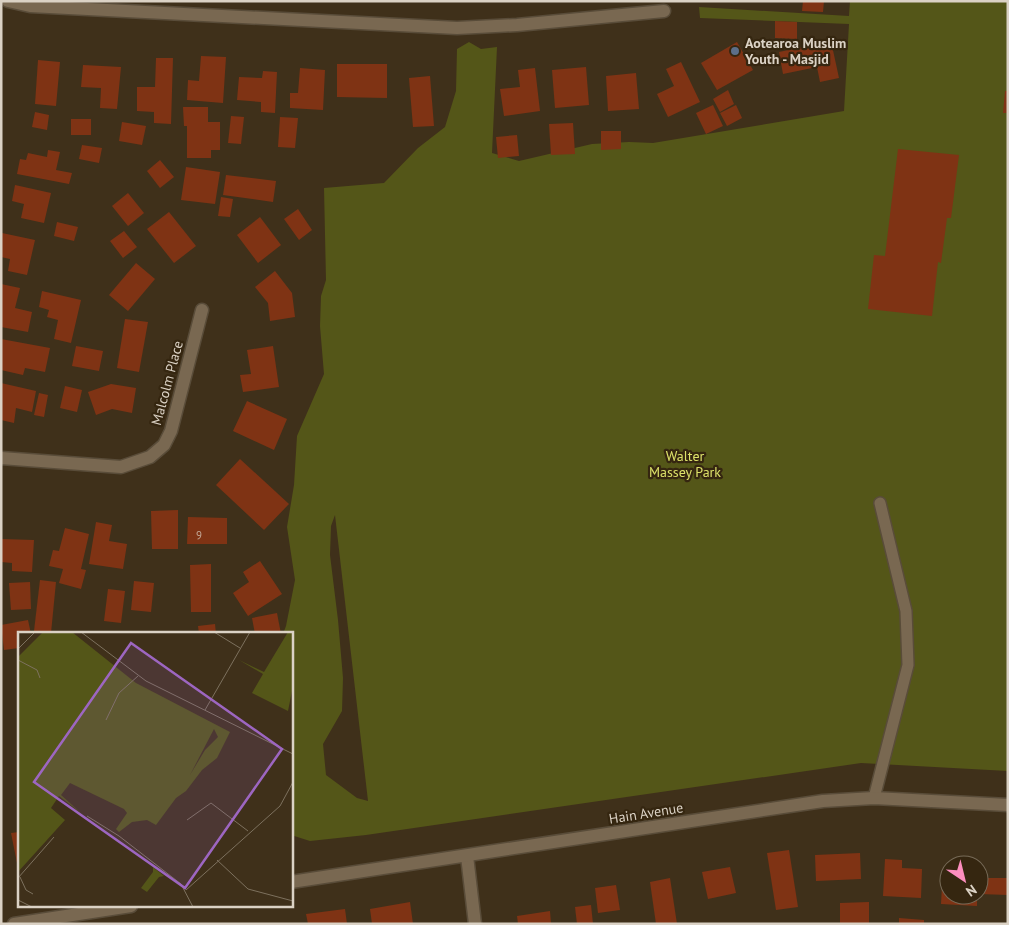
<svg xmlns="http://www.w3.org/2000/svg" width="1009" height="925" font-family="'PT Sans',sans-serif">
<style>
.green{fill:#545618;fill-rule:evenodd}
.building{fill:#7f3314}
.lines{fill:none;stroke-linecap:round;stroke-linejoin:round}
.service-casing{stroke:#594c39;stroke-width:14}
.minor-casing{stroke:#594c39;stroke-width:15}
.tertiary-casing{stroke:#594c39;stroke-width:15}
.service{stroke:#796851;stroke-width:11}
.minor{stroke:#796851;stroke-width:12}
.tertiary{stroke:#796851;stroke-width:12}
.service-dot{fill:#5c6f8a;stroke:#352610;stroke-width:2}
.labels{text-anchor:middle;stroke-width:4.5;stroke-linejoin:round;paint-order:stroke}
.number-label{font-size:11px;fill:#c4aa99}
.poi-label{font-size:14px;font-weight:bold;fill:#dbd2c5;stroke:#352610;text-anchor:start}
.street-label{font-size:14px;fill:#dbd2c5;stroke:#352610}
.park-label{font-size:14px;fill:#dce169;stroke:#352610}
.inset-road{fill:none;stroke:#7d715e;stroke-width:1}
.view{fill:#9d66c1;fill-opacity:0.15;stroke:#9d66c1;stroke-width:2.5}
.inset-edge{fill:none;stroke:#dbd2c5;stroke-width:2.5}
</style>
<rect width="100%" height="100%" fill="#3f301a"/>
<path class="green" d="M 850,1 L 1008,1 L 1008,771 L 861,763 L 366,835 L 310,841 L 291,835 L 291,634 L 283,634 L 286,626 L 295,580 L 287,527 L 294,485 L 297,436 L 324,374 L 320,326 L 321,296 L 326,280 L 324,188 L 384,183 L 418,148 L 445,127 L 456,91 L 457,49 L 469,42 L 481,49 L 497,47 L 492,153 L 519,161 L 592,144 L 629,142 L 653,143 L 844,111 L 849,24 L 700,18 L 699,7 L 849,16 ZM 335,515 L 368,801 L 357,798 L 326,775 L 323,744 L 342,711 L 343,678 L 338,620 L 330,555 L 331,526 Z"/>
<g class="building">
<path d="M 803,1 L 824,1 L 823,12 L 802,11 Z"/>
<path d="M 775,21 L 797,22 L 797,39 L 775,38 Z"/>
<path d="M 831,41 L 839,78 L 820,82 L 817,67 L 783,74 L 779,52 Z"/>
<path d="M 737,42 L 753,70 L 717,90 L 701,63 Z"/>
<path d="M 201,56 L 226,57 L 223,103 L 187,100 L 188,80 L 199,81 Z"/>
<path d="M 156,58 L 173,58 L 171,124 L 154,123 L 154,112 L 137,111 L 137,87 L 155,87 Z"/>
<path d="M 38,60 L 60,62 L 56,106 L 35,104 Z"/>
<path d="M 681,62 L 700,102 L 668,117 L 657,94 L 674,86 L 666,69 Z"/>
<path d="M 337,64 L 387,64 L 387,98 L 337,97 Z"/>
<path d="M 83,65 L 121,67 L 117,109 L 100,108 L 101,88 L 81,87 Z"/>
<path d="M 586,67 L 589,105 L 555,108 L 552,70 Z"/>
<path d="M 300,68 L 325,70 L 323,110 L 290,108 L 290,93 L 298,93 Z"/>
<path d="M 535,68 L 540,111 L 504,116 L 500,89 L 520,87 L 518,70 Z"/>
<path d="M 263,71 L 277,72 L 275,113 L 261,112 L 261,102 L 237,100 L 239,77 L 262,78 Z"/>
<path d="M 636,73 L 639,109 L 608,111 L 606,76 Z"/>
<path d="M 430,76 L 434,126 L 413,127 L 409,78 Z"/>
<path d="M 728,90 L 734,104 L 720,112 L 713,99 Z"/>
<path d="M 1005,91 L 1008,91 L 1008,113 L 1003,113 Z"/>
<path d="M 713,105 L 723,126 L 706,134 L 696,113 Z"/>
<path d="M 736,105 L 742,118 L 727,126 L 720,113 Z"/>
<path d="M 183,107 L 208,107 L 208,122 L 220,122 L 220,150 L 211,150 L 211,158 L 187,158 L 187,126 L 184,126 Z"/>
<path d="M 35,112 L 49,115 L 47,130 L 32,127 Z"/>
<path d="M 231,116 L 244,117 L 241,144 L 228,143 Z"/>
<path d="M 280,117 L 298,118 L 295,148 L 278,147 Z"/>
<rect x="71" y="119" width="20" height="16"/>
<path d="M 122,122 L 146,126 L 142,145 L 119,141 Z"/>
<path d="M 573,123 L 575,154 L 551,155 L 549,124 Z"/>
<path d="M 601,131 L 621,131 L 621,149 L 601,150 Z"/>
<path d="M 517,135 L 519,156 L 498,158 L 496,137 Z"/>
<path d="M 82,145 L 102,148 L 99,163 L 79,159 Z"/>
<path d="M 898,149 L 959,155 L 951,218 L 947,218 L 941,263 L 938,262 L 932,316 L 868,309 L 874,255 L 885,256 Z"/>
<path d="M 48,150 L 60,152 L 56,170 L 72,173 L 69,184 L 17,174 L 20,159 L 26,160 L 28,153 L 47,157 Z"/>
<path d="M 160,160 L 174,177 L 160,188 L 147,171 Z"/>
<path d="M 186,167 L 220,172 L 215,204 L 181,200 Z"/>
<path d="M 226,175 L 276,181 L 273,202 L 223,195 Z"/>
<path d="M 15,185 L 51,193 L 44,223 L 21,218 L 24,204 L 12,201 Z"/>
<path d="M 128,193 L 144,213 L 128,226 L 112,206 Z"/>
<path d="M 221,197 L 233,199 L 230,217 L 218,216 Z"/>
<path d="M 298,209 L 312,230 L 299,240 L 284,219 Z"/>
<path d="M 169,212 L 196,246 L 174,263 L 147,229 Z"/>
<path d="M 260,217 L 281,245 L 258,263 L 237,235 Z"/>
<path d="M 57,222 L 78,227 L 74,241 L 54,236 Z"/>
<path d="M 124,231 L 137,247 L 123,258 L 110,241 Z"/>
<path d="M 2,233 L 35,240 L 27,275 L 8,271 L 10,259 L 1,257 Z"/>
<path d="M 136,263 L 155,279 L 128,311 L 109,295 Z"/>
<path d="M 275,271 L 292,293 L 295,317 L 270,321 L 268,303 L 255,287 Z"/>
<path d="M 1,284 L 20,288 L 15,308 L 32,312 L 28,332 L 1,327 Z"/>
<path d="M 42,291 L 81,300 L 71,343 L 54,339 L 58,320 L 47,317 L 49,310 L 39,307 Z"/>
<path d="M 125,319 L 148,322 L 139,372 L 117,368 Z"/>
<path d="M 1,339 L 50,348 L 45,372 L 25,368 L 23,375 L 1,370 Z"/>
<path d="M 76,346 L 103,351 L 99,371 L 72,366 Z"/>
<path d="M 273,346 L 279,387 L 243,392 L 240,375 L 251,374 L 247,350 Z"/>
<path d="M 1,383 L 36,391 L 32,412 L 16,408 L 14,423 L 1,420 Z"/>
<path d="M 111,384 L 136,388 L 132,413 L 112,409 L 96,415 L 88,392 Z"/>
<path d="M 65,386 L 82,390 L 77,412 L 60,408 Z"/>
<path d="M 39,393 L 48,395 L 44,417 L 34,415 Z"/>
<path d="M 247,401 L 287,419 L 274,450 L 233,431 Z"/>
<path d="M 240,459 L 289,504 L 264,530 L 216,485 Z"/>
<path d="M 178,510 L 178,549 L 152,549 L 151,511 Z"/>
<path d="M 188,517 L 227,518 L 227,544 L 187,544 Z"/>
<path d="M 96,522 L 112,525 L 109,541 L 127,544 L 123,569 L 89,564 Z"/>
<path d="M 65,528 L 89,534 L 81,569 L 86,570 L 81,589 L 59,583 L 63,569 L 49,566 L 53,550 L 59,551 Z"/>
<path d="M 1,539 L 34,540 L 32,572 L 12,571 L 12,563 L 1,562 Z"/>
<path d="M 260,561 L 282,594 L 248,616 L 233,593 L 249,582 L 243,572 Z"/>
<path d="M 211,564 L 211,612 L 191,612 L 190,565 Z"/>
<path d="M 40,580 L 56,582 L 51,633 L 34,631 Z"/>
<path d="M 134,581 L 154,583 L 151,612 L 131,610 Z"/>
<path d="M 30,582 L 31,609 L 11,610 L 9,583 Z"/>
<path d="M 108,589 L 125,591 L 121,623 L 104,621 Z"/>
<path d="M 277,613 L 281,634 L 255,634 L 252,618 Z"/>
<path d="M 28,620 L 31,634 L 19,634 L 19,648 L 4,650 L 1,625 Z"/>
<path d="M 215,624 L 216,634 L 199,634 L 198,626 Z"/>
<path d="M 19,832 L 19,863 L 17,863 L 11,833 Z"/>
<path d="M 789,850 L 798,907 L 776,910 L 767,853 Z"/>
<path d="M 860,853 L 861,879 L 816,881 L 815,855 Z"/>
<path d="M 885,859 L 902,860 L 902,868 L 922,869 L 921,898 L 883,896 Z"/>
<path d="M 730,867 L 736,893 L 708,899 L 702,872 Z"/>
<path d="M 943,867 L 949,867 L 949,895 L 977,895 L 977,906 L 941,904 Z"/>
<path d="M 670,878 L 677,924 L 656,924 L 650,882 Z"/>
<path d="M 979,878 L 1008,878 L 1008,895 L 979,894 Z"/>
<path d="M 616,885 L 620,910 L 598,913 L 595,888 Z"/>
<path d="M 410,902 L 413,924 L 372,924 L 370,909 Z"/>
<path d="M 869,902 L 869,923 L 840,924 L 840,903 Z"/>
<path d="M 591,905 L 593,924 L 577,924 L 575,907 Z"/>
<path d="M 345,909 L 347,924 L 308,924 L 306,914 Z"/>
<path d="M 550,911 L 551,924 L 518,924 L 517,916 Z"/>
<path d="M 899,918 L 924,920 L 924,924 L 899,924 Z"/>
</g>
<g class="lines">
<defs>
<path id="service" d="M 874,798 L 908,665 L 906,611 L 880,503"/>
<g id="minor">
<path d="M 8,1 L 30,6 L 457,28 L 517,25 L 664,11"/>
<path d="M 1,458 L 121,467 L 150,457 L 164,445 L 171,431 L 202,310"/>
<path d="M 467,856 L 475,924"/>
</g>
<g id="tertiary">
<path d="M 291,882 L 823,801 L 874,798 L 1008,805"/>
<path d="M 14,924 L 131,906"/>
</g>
</defs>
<use href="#service" class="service-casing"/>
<use href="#minor" class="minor-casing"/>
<use href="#tertiary" class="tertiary-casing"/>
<use href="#service" class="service"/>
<use href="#minor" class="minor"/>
<use href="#tertiary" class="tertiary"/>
</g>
<circle class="service-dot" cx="735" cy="51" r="5"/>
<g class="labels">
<g class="number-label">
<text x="199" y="539">9</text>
</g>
<g class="poi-label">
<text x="745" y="48">Aotearoa Muslim<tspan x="745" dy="16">Youth - Masjid</tspan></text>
</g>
<g class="street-label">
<text transform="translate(167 383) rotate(-75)" y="5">Malcolm Place</text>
<text transform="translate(646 813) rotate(-9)" y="5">Hain Avenue</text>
</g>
<g class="park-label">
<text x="685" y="461">Walter<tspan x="685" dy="16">Massey Park</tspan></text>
</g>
</g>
<g transform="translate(18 632)">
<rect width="275" height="275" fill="#3f301a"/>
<path d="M 25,0 L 54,0 L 118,51 L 212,100 L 199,126 L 184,138 L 168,159 L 158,166 L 138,193 L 129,188 L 114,190 L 101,200 L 98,197 L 109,181 L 106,177 L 52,151 L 43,163 L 63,181 L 41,164 L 33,176 L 47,188 L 0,240 L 0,25 ZM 196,97 L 200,105 L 187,118 L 172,143 ZM 270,0 L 275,0 L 275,54 L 270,79 L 234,61 L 245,42 L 221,28 L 246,40 ZM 135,235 L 146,244 L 141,245 L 129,260 L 123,256 L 135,240 Z" fill="#545618" fill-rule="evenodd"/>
<path class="inset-road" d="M 63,0 L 128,49 L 275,122M 196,0 L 222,16M 0,17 L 17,0M 0,28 L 19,38 L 22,46M 187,78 L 232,0M 88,88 L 101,61 L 120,44M 69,184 L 101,204 L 163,252 L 175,275M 169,188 L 193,171 L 230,199M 199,228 L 230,257 L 275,269M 2,245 L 8,258 L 15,262M 0,246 L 36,205M 168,258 L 262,174 L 275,150M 0,268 L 14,275"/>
<path class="view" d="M 113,11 L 264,117 L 167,256 L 16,150 Z"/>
<rect width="275" height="275" class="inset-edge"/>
</g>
<rect width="1009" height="925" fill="none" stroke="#dbd2c5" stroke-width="5"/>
<g transform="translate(964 880) rotate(145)"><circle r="24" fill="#352610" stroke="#776b58"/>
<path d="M0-4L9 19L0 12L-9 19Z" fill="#fd8ebf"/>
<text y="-8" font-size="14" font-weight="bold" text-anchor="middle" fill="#dbd2c5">N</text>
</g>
</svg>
